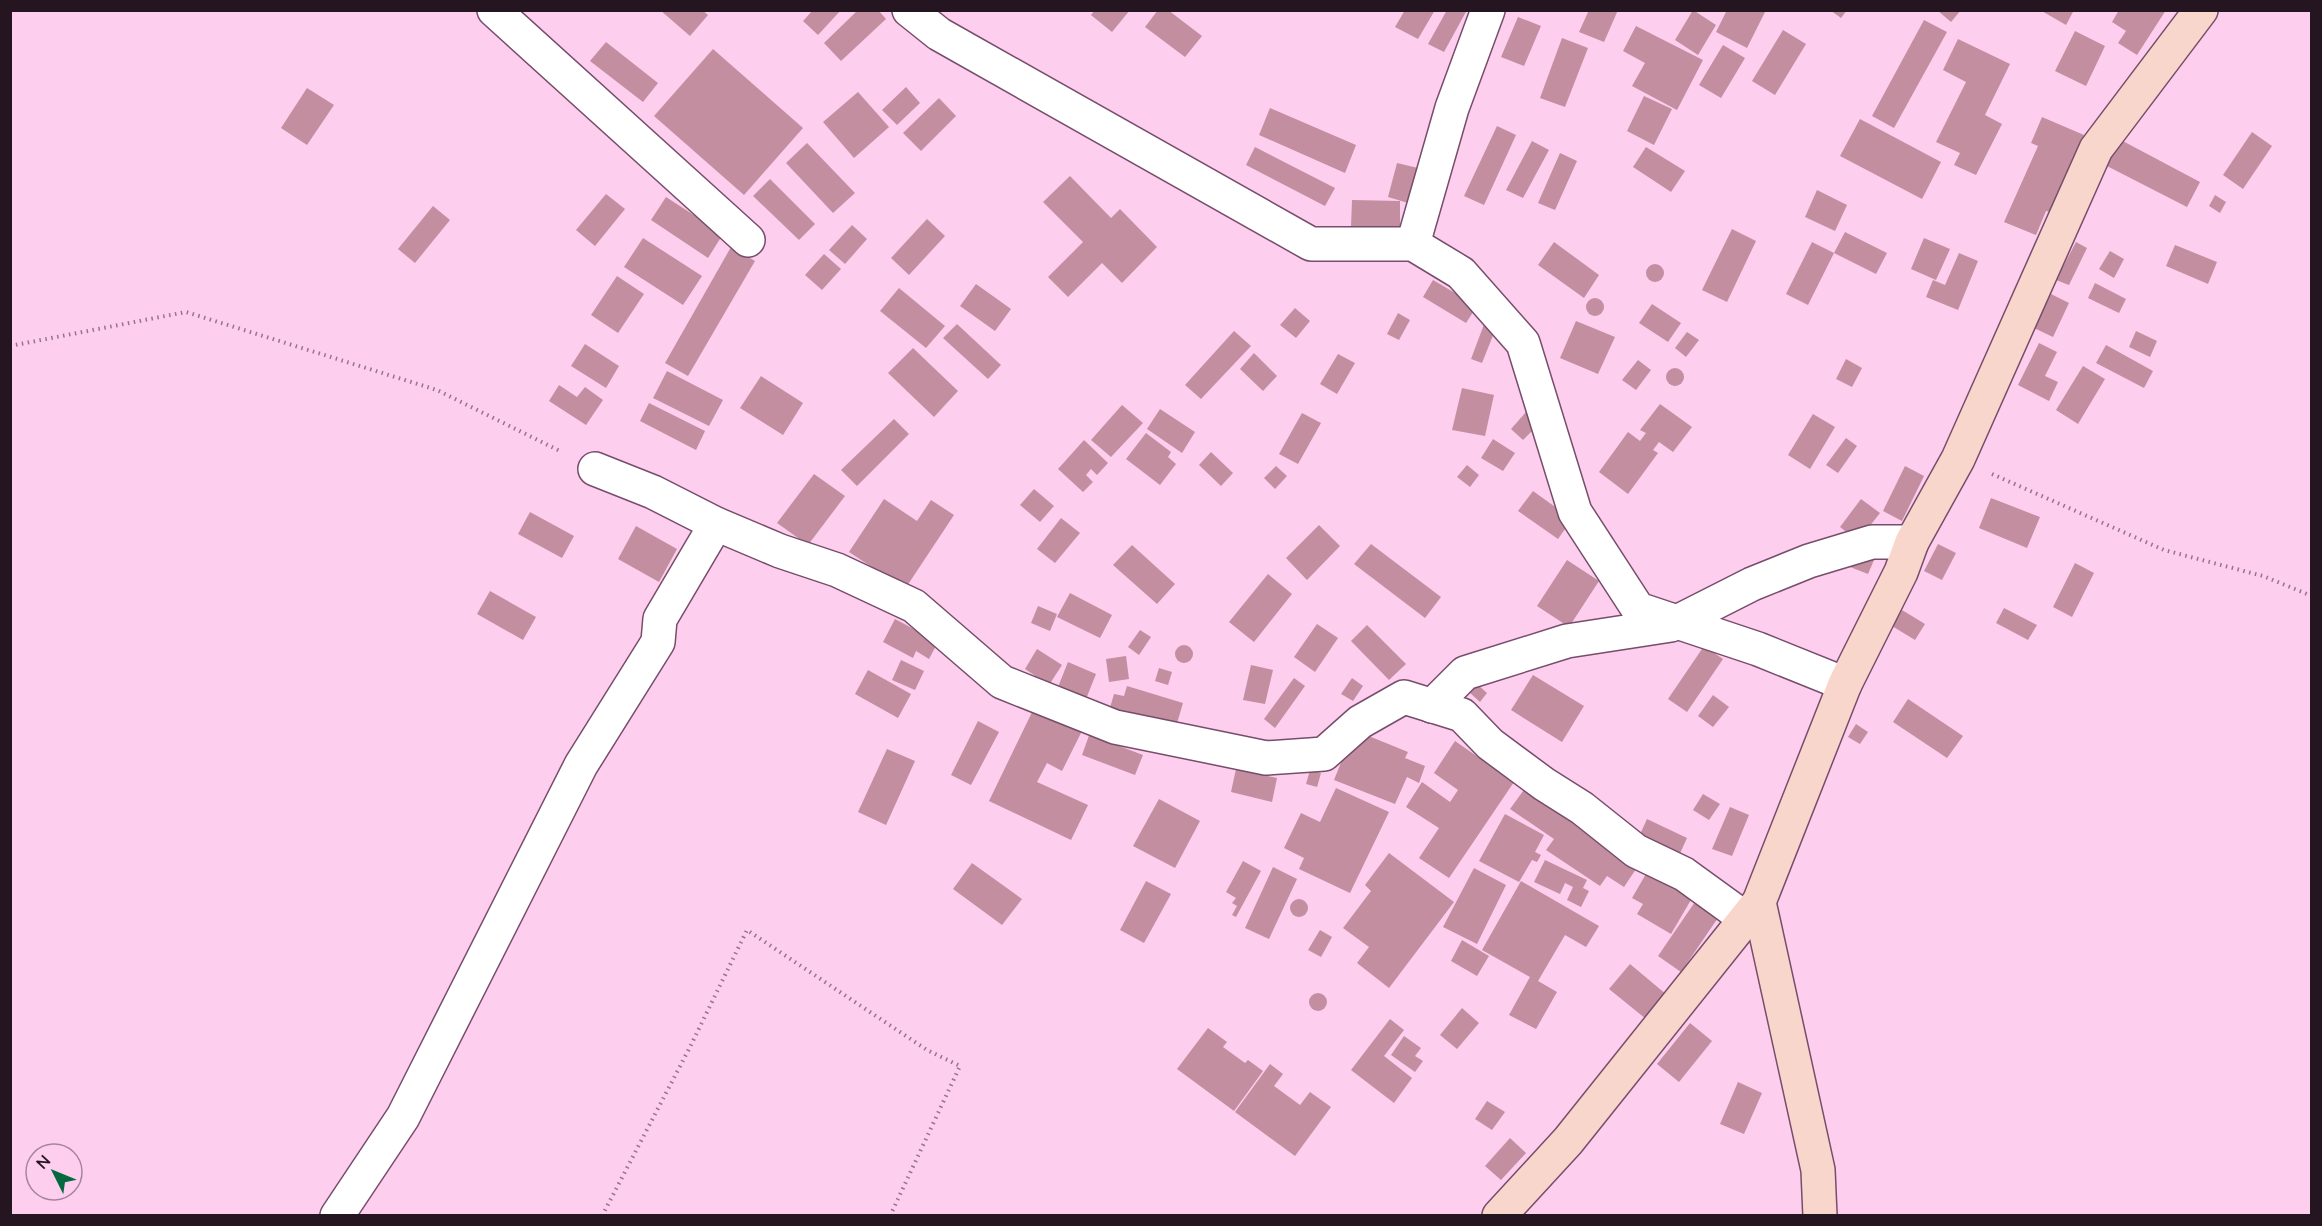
<svg xmlns="http://www.w3.org/2000/svg" width="2322" height="1226" font-family="Mulish,sans-serif">
<style>
.building{fill:#c38e9f}
.lines{fill:none;stroke-linecap:round;stroke-linejoin:round}
.street-casing{stroke:#764d6b;stroke-width:36}
.secondary-casing{stroke:#764d6b;stroke-width:36}
.path{stroke:#96758c;stroke-width:4;stroke-dasharray:1.5 4.5;stroke-linecap:butt}
.street{stroke:#fff;stroke-width:33}
.secondary{stroke:#f9d6cb;stroke-width:33}
</style>
<rect width="100%" height="100%" fill="#feceef"/>
<g class="building">
<path d="M 660,10 L 702,10 L 708,15 L 690,36 Z"/>
<path d="M 813,10 L 841,10 L 818,35 L 803,21 Z"/>
<path d="M 858,10 L 878,10 L 886,19 L 841,61 L 824,43 Z"/>
<path d="M 1095,10 L 1130,10 L 1112,32 L 1091,15 Z"/>
<path d="M 1158,10 L 1168,10 L 1202,36 L 1185,57 L 1145,27 Z"/>
<path d="M 1405,10 L 1435,10 L 1418,39 L 1395,27 Z"/>
<path d="M 1447,10 L 1467,10 L 1444,52 L 1428,44 Z"/>
<path d="M 1589,10 L 1618,10 L 1604,42 L 1579,32 Z"/>
<path d="M 1693,10 L 1716,25 L 1698,55 L 1675,40 Z"/>
<path d="M 1727,10 L 1766,10 L 1747,48 L 1716,32 Z"/>
<path d="M 1830,10 L 1847,10 L 1841,18 Z"/>
<path d="M 1937,10 L 1961,10 L 1951,22 Z"/>
<path d="M 2040,10 L 2074,10 L 2066,25 Z"/>
<path d="M 2119,10 L 2166,10 L 2137,55 L 2118,43 L 2126,31 L 2112,22 Z"/>
<path d="M 1518,17 L 1541,26 L 1524,66 L 1501,57 Z"/>
<path d="M 1924,20 L 1947,32 L 1894,128 L 1872,116 Z"/>
<path d="M 1636,26 L 1703,60 L 1677,110 L 1632,86 L 1645,63 L 1623,51 Z"/>
<path d="M 1783,30 L 1806,44 L 1775,95 L 1752,81 Z"/>
<path d="M 2075,31 L 2105,46 L 2086,86 L 2055,71 Z"/>
<path d="M 1562,38 L 1588,48 L 1565,107 L 1540,98 Z"/>
<path d="M 1958,39 L 2010,64 L 1985,115 L 2002,124 L 1976,175 L 1954,165 L 1960,153 L 1936,142 L 1966,82 L 1943,70 Z"/>
<path d="M 606,42 L 658,83 L 643,102 L 590,61 Z"/>
<path d="M 1723,45 L 1745,58 L 1721,98 L 1699,85 Z"/>
<path d="M 713,49 L 803,128 L 744,195 L 654,116 Z"/>
<path d="M 906,87 L 920,103 L 897,125 L 882,110 Z"/>
<path d="M 307,88 L 334,105 L 307,145 L 281,128 Z"/>
<path d="M 858,92 L 889,127 L 854,158 L 823,122 Z"/>
<path d="M 1644,96 L 1672,109 L 1654,145 L 1627,131 Z"/>
<path d="M 939,98 L 956,116 L 921,151 L 903,133 Z"/>
<path d="M 1270,108 L 1356,145 L 1345,173 L 1259,135 Z"/>
<path d="M 2042,117 L 2084,135 L 2050,212 L 2046,211 L 2036,235 L 2004,222 L 2038,146 L 2031,143 Z"/>
<path d="M 1860,119 L 1941,162 L 1922,199 L 1840,156 Z"/>
<path d="M 1497,126 L 1516,135 L 1484,205 L 1464,196 Z"/>
<path d="M 2252,132 L 2272,146 L 2243,189 L 2223,175 Z"/>
<path d="M 2119,139 L 2200,182 L 2187,207 L 2105,165 Z"/>
<path d="M 1532,141 L 1549,150 L 1523,198 L 1506,190 Z"/>
<path d="M 807,143 L 855,193 L 833,213 L 786,163 Z"/>
<path d="M 1255,147 L 1335,188 L 1325,206 L 1246,165 Z"/>
<path d="M 1646,147 L 1685,171 L 1671,192 L 1633,167 Z"/>
<path d="M 1560,153 L 1577,161 L 1555,210 L 1538,203 Z"/>
<path d="M 1397,163 L 1418,168 L 1408,203 L 1388,197 Z"/>
<path d="M 1070,176 L 1111,218 L 1120,209 L 1157,247 L 1122,283 L 1102,263 L 1068,297 L 1048,277 L 1083,242 L 1043,202 Z"/>
<path d="M 770,179 L 815,224 L 799,240 L 753,196 Z"/>
<path d="M 1817,190 L 1847,205 L 1835,231 L 1805,217 Z"/>
<path d="M 606,194 L 625,209 L 595,246 L 576,230 Z"/>
<path d="M 2215,195 L 2226,202 L 2220,213 L 2209,206 Z"/>
<path d="M 666,197 L 723,234 L 708,258 L 651,220 Z"/>
<path d="M 1352,200 L 1400,201 L 1400,228 L 1351,227 Z"/>
<path d="M 433,206 L 450,220 L 415,263 L 398,249 Z"/>
<path d="M 927,219 L 945,236 L 909,275 L 891,258 Z"/>
<path d="M 852,225 L 867,239 L 845,264 L 829,250 Z"/>
<path d="M 1732,229 L 1756,241 L 1727,302 L 1702,290 Z"/>
<path d="M 1845,232 L 1887,253 L 1876,274 L 1834,253 Z"/>
<path d="M 643,238 L 702,276 L 683,305 L 624,267 Z"/>
<path d="M 1924,238 L 1950,249 L 1936,280 L 1911,269 Z"/>
<path d="M 1554,242 L 1599,275 L 1584,298 L 1538,265 Z"/>
<path d="M 1812,242 L 1834,253 L 1808,305 L 1786,294 Z"/>
<path d="M 2076,242 L 2087,248 L 2069,285 L 2056,280 Z"/>
<path d="M 2175,245 L 2217,262 L 2208,284 L 2166,266 Z"/>
<path d="M 731,247 L 755,261 L 688,376 L 665,363 Z"/>
<path d="M 2110,251 L 2124,259 L 2114,278 L 2099,269 Z"/>
<path d="M 1959,253 L 1978,261 L 1958,310 L 1926,297 L 1933,280 L 1945,285 Z"/>
<path d="M 824,254 L 841,269 L 822,290 L 805,275 Z"/>
<circle cx="1655" cy="273" r="9"/>
<path d="M 617,276 L 644,294 L 618,333 L 591,315 Z"/>
<path d="M 1433,280 L 1477,306 L 1466,323 L 1423,297 Z"/>
<path d="M 2095,283 L 2126,299 L 2119,313 L 2088,298 Z"/>
<path d="M 976,284 L 1011,309 L 995,331 L 960,306 Z"/>
<path d="M 899,288 L 945,326 L 926,348 L 880,311 Z"/>
<path d="M 2051,294 L 2069,303 L 2053,337 L 2034,328 Z"/>
<circle cx="1595" cy="307" r="9"/>
<path d="M 1652,304 L 1681,323 L 1668,342 L 1639,323 Z"/>
<path d="M 1295,308 L 1310,321 L 1296,338 L 1280,325 Z"/>
<path d="M 1398,313 L 1410,320 L 1399,340 L 1387,334 Z"/>
<path d="M 1486,319 L 1498,323 L 1482,363 L 1471,359 Z"/>
<path d="M 1576,321 L 1615,337 L 1598,374 L 1560,358 Z"/>
<path d="M 957,324 L 1001,365 L 988,379 L 943,338 Z"/>
<path d="M 1234,331 L 1251,346 L 1201,399 L 1185,385 Z"/>
<path d="M 2136,331 L 2157,341 L 2150,357 L 2129,347 Z"/>
<path d="M 1687,332 L 1699,340 L 1686,357 L 1675,348 Z"/>
<path d="M 2039,343 L 2057,352 L 2045,376 L 2058,382 L 2049,401 L 2018,385 Z"/>
<path d="M 585,344 L 619,366 L 606,388 L 571,366 Z"/>
<path d="M 2106,345 L 2153,371 L 2144,388 L 2096,363 Z"/>
<path d="M 913,348 L 958,391 L 934,417 L 888,373 Z"/>
<path d="M 1254,353 L 1277,376 L 1263,391 L 1240,369 Z"/>
<path d="M 1338,354 L 1355,363 L 1337,394 L 1320,384 Z"/>
<path d="M 1846,359 L 1862,368 L 1852,387 L 1836,379 Z"/>
<path d="M 1638,360 L 1651,370 L 1636,390 L 1622,380 Z"/>
<path d="M 2083,366 L 2105,379 L 2078,424 L 2056,410 Z"/>
<circle cx="1675" cy="377" r="9"/>
<path d="M 667,371 L 723,400 L 709,426 L 653,398 Z"/>
<path d="M 761,376 L 803,403 L 783,435 L 740,408 Z"/>
<path d="M 559,385 L 577,397 L 585,387 L 603,400 L 586,425 L 549,401 Z"/>
<path d="M 1462,388 L 1494,395 L 1485,436 L 1452,430 Z"/>
<path d="M 649,403 L 705,431 L 696,450 L 640,421 Z"/>
<path d="M 1660,404 L 1692,427 L 1673,452 L 1659,442 L 1653,450 L 1658,453 L 1628,494 L 1599,472 L 1628,432 L 1640,441 L 1646,433 L 1640,430 Z"/>
<path d="M 1122,405 L 1143,423 L 1111,457 L 1091,440 Z"/>
<path d="M 1160,409 L 1195,432 L 1182,453 L 1147,429 Z"/>
<path d="M 1526,412 L 1539,424 L 1523,440 L 1511,429 Z"/>
<path d="M 1302,413 L 1321,423 L 1298,464 L 1279,454 Z"/>
<path d="M 1813,414 L 1835,427 L 1810,469 L 1788,455 Z"/>
<path d="M 894,419 L 909,434 L 857,486 L 841,470 Z"/>
<path d="M 1146,433 L 1171,452 L 1168,457 L 1176,464 L 1160,485 L 1126,459 Z"/>
<path d="M 1846,438 L 1857,446 L 1838,473 L 1826,465 Z"/>
<path d="M 1493,439 L 1515,453 L 1503,471 L 1481,458 Z"/>
<path d="M 1084,440 L 1108,463 L 1097,475 L 1091,469 L 1086,475 L 1093,482 L 1083,492 L 1058,469 Z"/>
<path d="M 1211,452 L 1233,473 L 1221,486 L 1199,465 Z"/>
<path d="M 1467,465 L 1479,475 L 1470,487 L 1457,477 Z"/>
<path d="M 1276,466 L 1287,476 L 1275,489 L 1264,478 Z"/>
<path d="M 1905,466 L 1924,476 L 1902,521 L 1883,511 Z"/>
<path d="M 814,474 L 845,496 L 808,545 L 777,523 Z"/>
<path d="M 1034,489 L 1054,506 L 1040,522 L 1020,505 Z"/>
<path d="M 1533,491 L 1572,519 L 1558,539 L 1518,511 Z"/>
<path d="M 1991,498 L 2040,517 L 2027,548 L 1979,528 Z"/>
<path d="M 884,499 L 917,521 L 931,500 L 954,515 L 905,589 L 849,552 Z"/>
<path d="M 1861,499 L 1880,513 L 1858,541 L 1840,527 Z"/>
<path d="M 530,512 L 574,536 L 562,558 L 518,534 Z"/>
<path d="M 1061,518 L 1080,533 L 1055,563 L 1037,549 Z"/>
<path d="M 1319,525 L 1340,546 L 1307,580 L 1286,558 Z"/>
<path d="M 636,526 L 677,549 L 659,582 L 618,559 Z"/>
<path d="M 1371,544 L 1441,597 L 1425,618 L 1354,564 Z"/>
<path d="M 1938,544 L 1956,553 L 1942,580 L 1924,571 Z"/>
<path d="M 1132,545 L 1175,584 L 1157,604 L 1113,565 Z"/>
<path d="M 1856,553 L 1874,560 L 1868,574 L 1850,567 Z"/>
<path d="M 1567,560 L 1599,581 L 1569,627 L 1537,606 Z"/>
<path d="M 2075,563 L 2094,573 L 2072,617 L 2053,607 Z"/>
<path d="M 1268,574 L 1292,594 L 1254,642 L 1229,622 Z"/>
<path d="M 490,591 L 536,617 L 523,640 L 477,614 Z"/>
<path d="M 1070,593 L 1112,615 L 1100,638 L 1057,617 Z"/>
<path d="M 1038,606 L 1057,614 L 1050,631 L 1031,623 Z"/>
<path d="M 2004,608 L 2037,625 L 2028,640 L 1996,623 Z"/>
<path d="M 1902,610 L 1925,624 L 1915,640 L 1892,626 Z"/>
<path d="M 895,619 L 938,642 L 929,659 L 916,651 L 913,658 L 883,642 Z"/>
<path d="M 1317,624 L 1338,638 L 1315,672 L 1294,657 Z"/>
<path d="M 1367,625 L 1406,664 L 1389,680 L 1351,641 Z"/>
<path d="M 1140,630 L 1151,637 L 1139,655 L 1128,647 Z"/>
<circle cx="1184" cy="654" r="9"/>
<path d="M 1704,646 L 1723,659 L 1687,712 L 1668,699 Z"/>
<path d="M 1037,649 L 1062,665 L 1049,685 L 1025,669 Z"/>
<path d="M 1126,656 L 1129,679 L 1109,682 L 1106,659 Z"/>
<path d="M 901,660 L 924,671 L 915,690 L 892,680 Z"/>
<path d="M 1068,662 L 1096,674 L 1086,699 L 1058,687 Z"/>
<path d="M 1251,665 L 1273,670 L 1265,704 L 1243,700 Z"/>
<path d="M 1159,668 L 1172,672 L 1168,685 L 1155,681 Z"/>
<path d="M 868,670 L 911,694 L 898,718 L 855,694 Z"/>
<path d="M 1533,675 L 1584,706 L 1562,742 L 1511,710 Z"/>
<path d="M 1294,678 L 1305,686 L 1275,728 L 1264,719 Z"/>
<path d="M 1352,678 L 1363,686 L 1353,701 L 1341,694 Z"/>
<path d="M 1477,684 L 1487,693 L 1480,702 L 1469,692 Z"/>
<path d="M 1127,686 L 1183,703 L 1175,730 L 1109,711 L 1114,694 L 1124,696 Z"/>
<path d="M 1713,695 L 1729,707 L 1713,727 L 1698,716 Z"/>
<path d="M 1908,699 L 1963,736 L 1947,758 L 1893,722 Z"/>
<path d="M 1035,706 L 1083,729 L 1062,771 L 1047,763 L 1037,782 L 1088,805 L 1071,840 L 989,801 Z"/>
<path d="M 978,721 L 999,732 L 971,785 L 951,775 Z"/>
<path d="M 1856,724 L 1868,732 L 1860,744 L 1848,737 Z"/>
<path d="M 1091,730 L 1106,741 L 1143,755 L 1135,775 L 1082,755 Z"/>
<path d="M 1354,730 L 1408,752 L 1405,758 L 1425,766 L 1419,783 L 1407,777 L 1395,804 L 1334,780 Z"/>
<path d="M 1455,741 L 1514,782 L 1449,878 L 1419,858 L 1439,828 L 1406,807 L 1422,782 L 1450,802 L 1458,790 L 1434,773 Z"/>
<path d="M 887,749 L 915,761 L 886,825 L 858,812 Z"/>
<path d="M 1236,769 L 1277,778 L 1272,802 L 1231,792 Z"/>
<path d="M 1310,770 L 1321,773 L 1317,787 L 1306,784 Z"/>
<path d="M 1526,787 L 1640,863 L 1624,887 L 1607,876 L 1600,886 L 1546,850 L 1554,839 L 1510,809 Z"/>
<path d="M 1336,788 L 1389,812 L 1350,893 L 1299,869 L 1304,858 L 1284,848 L 1301,813 L 1320,822 Z"/>
<path d="M 1703,794 L 1720,804 L 1709,820 L 1693,810 Z"/>
<path d="M 1159,799 L 1200,821 L 1175,868 L 1133,846 Z"/>
<path d="M 1730,807 L 1749,815 L 1732,856 L 1712,849 Z"/>
<path d="M 1505,814 L 1544,835 L 1535,852 L 1541,855 L 1537,862 L 1532,860 L 1519,882 L 1479,861 Z"/>
<path d="M 1647,819 L 1687,838 L 1677,860 L 1637,841 Z"/>
<path d="M 1389,853 L 1454,902 L 1389,988 L 1357,963 L 1369,947 L 1343,928 L 1371,891 L 1365,885 Z"/>
<path d="M 1545,860 L 1587,880 L 1583,888 L 1589,891 L 1581,907 L 1567,900 L 1573,887 L 1565,883 L 1560,894 L 1534,882 Z"/>
<path d="M 1243,861 L 1261,871 L 1236,917 L 1232,915 L 1237,906 L 1232,903 L 1236,898 L 1226,892 Z"/>
<path d="M 972,863 L 1022,899 L 1002,925 L 953,889 Z"/>
<path d="M 1273,867 L 1297,879 L 1269,939 L 1245,928 Z"/>
<path d="M 1650,867 L 1695,893 L 1671,934 L 1637,914 L 1643,904 L 1632,898 Z"/>
<path d="M 1474,868 L 1506,885 L 1477,944 L 1443,927 Z"/>
<path d="M 1146,881 L 1171,894 L 1144,943 L 1120,930 Z"/>
<path d="M 1521,881 L 1599,926 L 1586,947 L 1565,935 L 1538,981 L 1557,992 L 1536,1029 L 1509,1015 L 1530,977 L 1482,950 Z"/>
<path d="M 1699,896 L 1722,912 L 1681,972 L 1658,956 Z"/>
<circle cx="1299" cy="908" r="9"/>
<path d="M 1320,930 L 1332,937 L 1321,957 L 1308,950 Z"/>
<path d="M 1462,940 L 1489,956 L 1477,976 L 1451,961 Z"/>
<path d="M 1630,964 L 1667,995 L 1646,1019 L 1609,989 Z"/>
<circle cx="1318" cy="1002" r="9"/>
<path d="M 1462,1008 L 1479,1023 L 1457,1049 L 1440,1035 Z"/>
<path d="M 1390,1019 L 1404,1030 L 1384,1056 L 1412,1078 L 1394,1103 L 1351,1070 Z"/>
<path d="M 1690,1023 L 1712,1041 L 1679,1082 L 1657,1064 Z"/>
<path d="M 1208,1028 L 1227,1042 L 1223,1047 L 1245,1063 L 1248,1060 L 1263,1071 L 1234,1111 L 1177,1069 Z"/>
<path d="M 1404,1036 L 1421,1048 L 1415,1056 L 1423,1061 L 1415,1072 L 1391,1055 Z"/>
<path d="M 1270,1064 L 1283,1074 L 1274,1086 L 1300,1105 L 1310,1092 L 1331,1107 L 1295,1156 L 1235,1112 Z"/>
<path d="M 1738,1082 L 1762,1093 L 1744,1134 L 1720,1124 Z"/>
<path d="M 1487,1101 L 1505,1112 L 1492,1130 L 1475,1119 Z"/>
<path d="M 1510,1138 L 1526,1153 L 1501,1180 L 1485,1166 Z"/>
</g>
<g class="lines">
<defs>
<g id="street">
<path d="M 494,10 L 748,240"/>
<path d="M 909,10 L 939,34 L 1311,244 L 1413,244 L 1461,273 L 1523,343 L 1575,512 L 1638,609 L 1758,649 L 1845,684"/>
<path d="M 1413,244 L 1452,108 L 1488,10"/>
<path d="M 595,469 L 653,492 L 716,524 L 780,551 L 837,570 L 914,606 L 1002,682 L 1115,727 L 1266,758 L 1324,754 L 1360,722 L 1404,697 L 1462,715 L 1490,744 L 1544,784 L 1582,808 L 1636,851 L 1684,874 L 1746,919"/>
<path d="M 1432,706 L 1465,673 L 1567,641 L 1671,625 L 1752,584 L 1809,561 L 1872,542 L 1912,542"/>
<path d="M 337,1216 L 403,1117 L 581,765 L 658,642 L 660,619 L 716,524"/>
</g>
<g id="secondary">
<path d="M 1759,902 L 1818,1170 L 1820,1216"/>
<path d="M 1499,1216 L 1568,1141 L 1759,902 L 1845,684 L 1901,572 L 1912,542 L 1958,459 L 2096,149 L 2201,10"/>
</g>
</defs>
<use href="#street" class="street-casing"/>
<use href="#secondary" class="secondary-casing"/>
<g class="path">
<path d="M 10,346 L 186,312 L 437,390 L 562,452"/>
<path d="M 1992,474 L 2164,550 L 2263,576 L 2312,596"/>
<path d="M 602,1216 L 690,1047 L 747,930 L 927,1050 L 960,1066 L 890,1216"/>
</g>
<use href="#street" class="street"/>
<use href="#secondary" class="secondary"/>
</g>
<rect width="2322" height="1226" fill="none" stroke="#251521" stroke-width="24"/>
<g transform="translate(54 1172) rotate(313)"><circle r="28" fill="#feceef" stroke="#a7849d" stroke-width="1.5"/>
<path d="M0-4.5L10 22L0 15L-10 22Z" fill="#036a40"/>
<text y="-9" font-size="16" font-weight="bold" text-anchor="middle" fill="#251521">N</text>
</g>
</svg>
